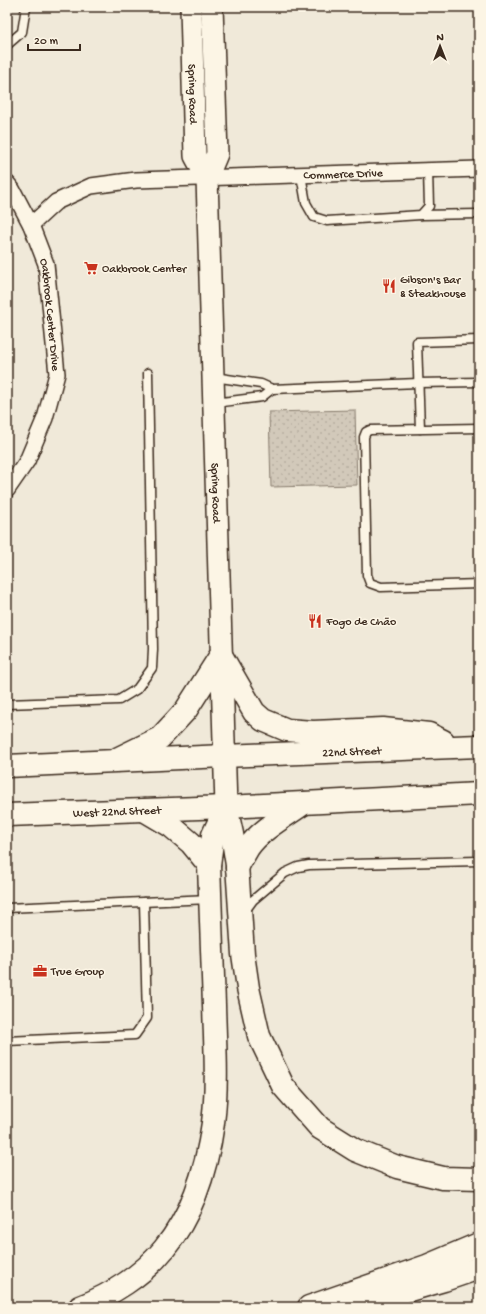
<svg xmlns="http://www.w3.org/2000/svg" width="486" height="1314" font-family="'Gochi Hand',sans-serif">
<style>
.grass{fill:url(#grass-dots);stroke:#867a6c}
.lines{fill:none;stroke-linecap:round;stroke-linejoin:round}
.lane-casing{stroke:#3b2a1e;stroke-width:11}
.street-casing{stroke:#3b2a1e;stroke-width:18}
.secondary-casing{stroke:#3b2a1e;stroke-width:24}
.primary-casing{stroke:#3b2a1e;stroke-width:25}
.highway-casing{stroke:#3b2a1e;stroke-width:25}
.lane{stroke:#fcf5e5;stroke-width:8}
.street{stroke:#fcf5e5;stroke-width:15}
.secondary{stroke:#fcf5e5;stroke-width:21}
.primary{stroke:#fcf5e5;stroke-width:22}
.highway{stroke:#fcf5e5;stroke-width:22}
.labels{text-anchor:middle;stroke-width:3;stroke-linejoin:round;paint-order:stroke}
.street-label{font-size:12px;fill:#3b2a1e;stroke:#fcf5e5}
.poi-label{font-size:12px;fill:#3b2a1e;stroke:#fcf5e5;text-anchor:start}
</style>
<defs>
<pattern id="grass-dots" width="8" height="8" patternUnits="userSpaceOnUse"><rect width="8" height="8" fill="#d2c9ba"/><path d="M2 2h.1M6 6h.1" fill="none" stroke="#b5ad9f" stroke-width="1.8" stroke-linecap="round"/></pattern>
</defs>
<rect width="100%" height="100%" fill="#f0e9d9"/>
<filter id="ink" filterUnits="userSpaceOnUse"><feTurbulence type="fractalNoise" baseFrequency=".025" numOctaves="2"/><feDisplacementMap in="SourceGraphic" scale="8" xChannelSelector="R" yChannelSelector="G"/><feConvolveMatrix kernelMatrix="1 2 1 2 8 2 1 2 1" color-interpolation-filters="sRGB"/></filter>
<g filter="url(#ink)">
<path class="grass" d="M 355,410 L 357,485 L 271,487 L 269,412 Z"/>
<g class="lines">
<defs>
<g id="lane">
<path d="M 7,45 L 22,32 L 26,7"/>
<path d="M 301,175 L 306,203 L 314,217 L 327,221 L 421,215 L 429,206 L 428,171"/>
<path d="M 421,215 L 479,214"/>
<path d="M 214,377 L 261,384 L 272,389 L 418,383 L 479,382"/>
<path d="M 214,403 L 262,397 L 272,389"/>
<path d="M 479,428 L 370,430 L 366,432 L 364,437 L 367,575 L 370,583 L 381,587 L 479,584"/>
<path d="M 420,429 L 417,342 L 479,340"/>
<path d="M 7,704 L 119,700 L 137,689 L 152,668 L 153,649 L 148,373"/>
<path d="M 7,908 L 210,899"/>
<path d="M 245,911 L 253,900 L 285,873 L 298,867 L 309,865 L 479,861"/>
<path d="M 7,1041 L 135,1035 L 147,1018 L 144,902"/>
</g>
<g id="street">
<path id="s1" d="M 7,183 L 12,189 L 31,225 L 46,264 L 57,374 L 45,418 L 27,461 L 7,490"/>
<path id="s2" d="M 31,225 L 56,202 L 91,186 L 136,180 L 479,169"/>
</g>
<g id="secondary">
<path id="s3" d="M 191,7 L 195,156 L 207,178"/>
<path id="s4" d="M 212,7 L 217,154 L 207,178 L 226,807"/>
</g>
<g id="primary">
<path d="M 119,758 L 160,738 L 186,710 L 221,655 L 254,712 L 263,720 L 287,730 L 313,732 L 383,729 L 429,734 L 443,741"/>
<path id="s5" d="M 7,766 L 224,756 L 479,746"/>
<path id="s6" d="M 7,815 L 226,807 L 479,794"/>
</g>
<g id="highway">
<path d="M 226,807 L 232,834 L 237,865 L 243,954 L 248,988 L 259,1036 L 283,1086 L 320,1128 L 355,1150 L 397,1167 L 443,1178 L 479,1179"/>
<path d="M 144,810 L 171,826 L 191,843 L 209,865"/>
<path d="M 237,868 C 240,861 244,855 248,848 C 260,830 286,816 304,803"/>
<path d="M 80,1307 C 111,1295 143,1275 164,1249 C 193,1214 207,1167 213,1123 C 218,1084 215,1044 214,1005 C 212,958 211,912 209,865 L 213,835 L 226,807"/>
<path d="M 309,1307 L 427,1266 L 479,1244"/>
<path d="M 351,1307 L 444,1280 L 479,1268"/>
</g>
</defs>
<use href="#lane" class="lane-casing"/>
<use href="#street" class="street-casing"/>
<use href="#secondary" class="secondary-casing"/>
<use href="#primary" class="primary-casing"/>
<use href="#highway" class="highway-casing"/>
<use href="#lane" class="lane"/>
<use href="#street" class="street"/>
<use href="#secondary" class="secondary"/>
<use href="#primary" class="primary"/>
<use href="#highway" class="highway"/>
</g>
</g>
<defs>
<symbol id="supermarket-bare" viewBox="-9 -9 18 18"><path d="M-6-5.5h2.5l.6 2H6L4.5 2H-2.5L-4.4-4H-6ZM-1.5 3.2a1.3 1.3 0 1 0 .1 0ZM3 3.2a1.3 1.3 0 1 0 .1 0Z" fill="#c8321e" stroke="#fcf5e5" stroke-width="2.5" paint-order="stroke"/></symbol>
<symbol id="restaurant-bare" viewBox="-9 -9 18 18"><path d="M-5-6h1v4h1v-4h1v4h1v-4h1v5L-1.5 .5V6h-2V.5L-5-1ZM5-6V6H3V1.5H1.5Q1.5-4 5-6Z" fill="#c8321e" stroke="#fcf5e5" stroke-width="2.5" paint-order="stroke"/></symbol>
<symbol id="office-bare" viewBox="-9 -9 18 18"><path d="M-6-3h4V-5.5h4V-3h4V5H-6ZM-1-4.5V-3h2v-1.5ZM-6 0V1H6V0Z" fill="#c8321e" stroke="#fcf5e5" stroke-width="2.5" paint-order="stroke"/></symbol>
</defs>
<g fill-rule="evenodd">
<use href="#supermarket-bare" x="81" y="258" width="20" height="20"/>
<use href="#restaurant-bare" x="379" y="276" width="20" height="20"/>
<use href="#restaurant-bare" x="305" y="611" width="20" height="20"/>
<use href="#office-bare" x="30" y="961" width="20" height="20"/>
</g>
<g class="labels">
<g class="street-label">
<text dy="4" stroke="none"><textPath href="#s3" startOffset="87">Spring Road</textPath></text>
<text dy="4" stroke="none"><textPath href="#s2" startOffset="325">Commerce Drive</textPath></text>
<text dy="4" stroke="none"><textPath href="#s1" startOffset="141">Oakbrook Center Drive</textPath></text>
<text dy="4" stroke="none"><textPath href="#s4" startOffset="488">Spring Road</textPath></text>
<text dy="4" stroke="none"><textPath href="#s5" startOffset="345">22nd Street</textPath></text>
<text dy="4" stroke="none"><textPath href="#s6" startOffset="110">West 22nd Street</textPath></text>
</g>
<g class="poi-label">
<text x="102" y="272">Oakbrook Center</text>
<text x="400" y="283">Gibson's Bar<tspan x="400" dy="14">&amp; Steakhouse</tspan></text>
<text x="326" y="625">Fogo de Chão</text>
<text x="51" y="975">True Group</text>
</g>
</g>
<rect width="486" height="1314" fill="none" stroke="#fcf5e5" stroke-width="24"/>
<rect x="12" y="12" width="462" height="1290" fill="none" stroke="#3b2a1e" stroke-width="1.5" filter="url(#ink)"/>
<g transform="translate(440 46)" stroke="#fcf5e5" stroke-width="3" paint-order="stroke">
<path d="M0-3L7 15L0 10L-7 15Z" fill="#3b2a1e"/>
<text y="-6" font-size="11" font-weight="bold" text-anchor="middle" fill="#3b2a1e">N</text>
</g>
<path d="M28 44v6h52v-6" fill="none" stroke="#3b2a1e" stroke-width="2"/>
<text x="34" y="44" font-size="12" fill="#3b2a1e" stroke="#fcf5e5" stroke-width="3" paint-order="stroke">20 m</text>
</svg>
